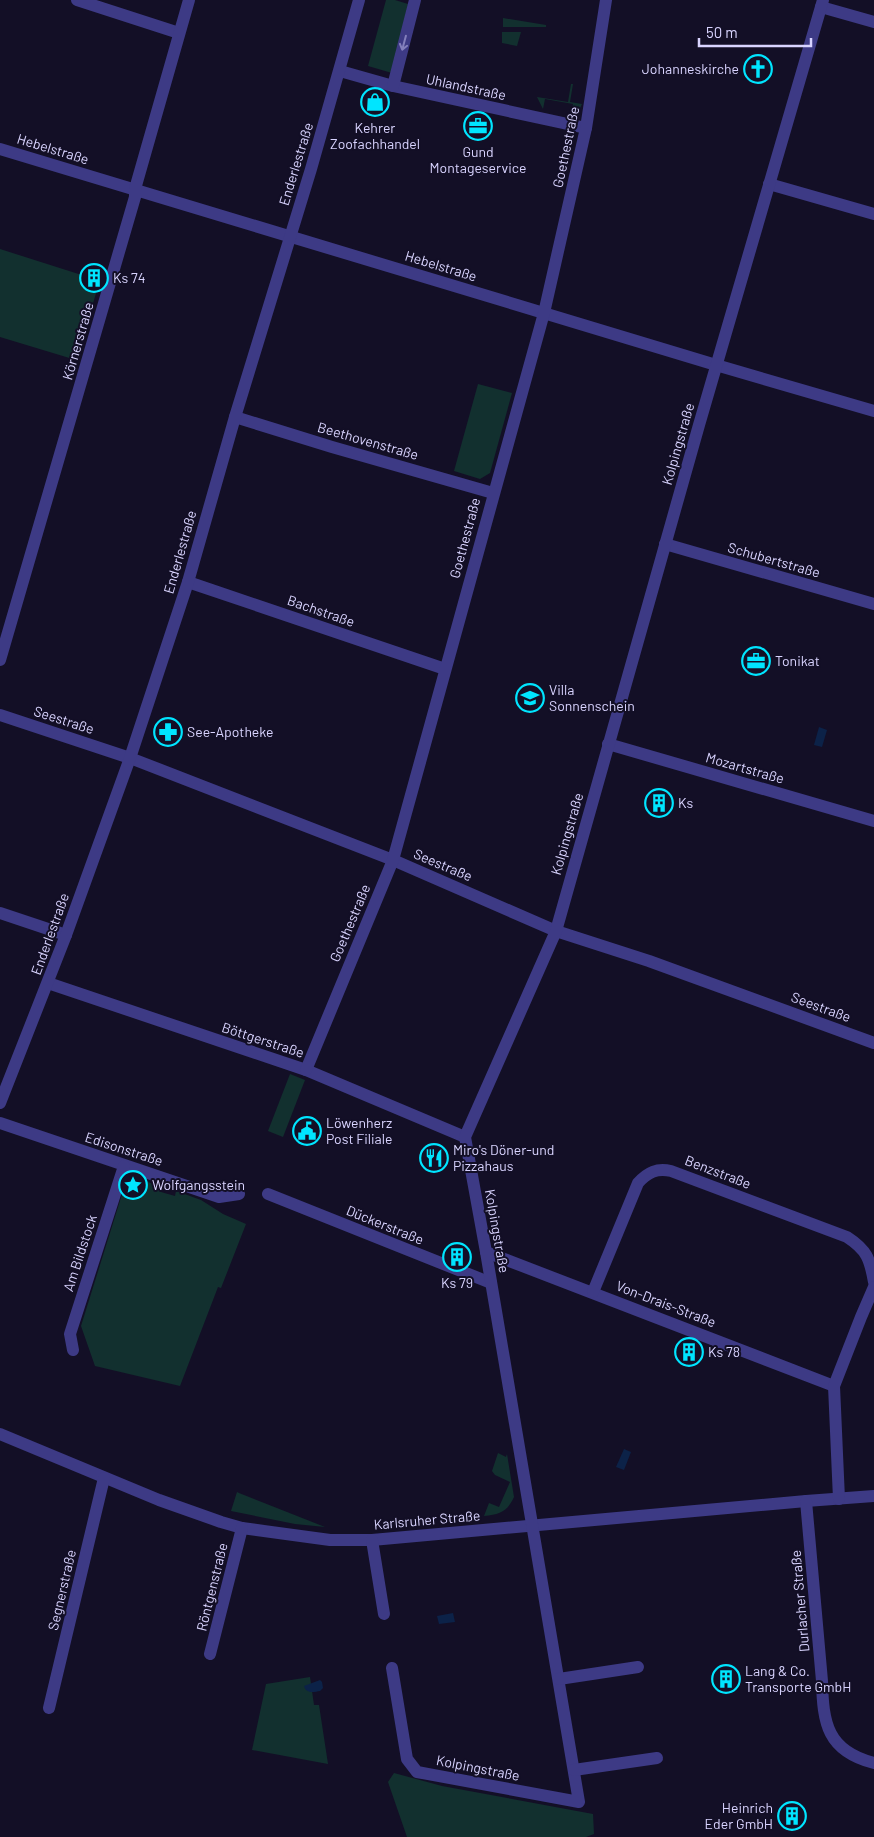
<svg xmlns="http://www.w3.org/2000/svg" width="874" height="1837" font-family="Barlow,sans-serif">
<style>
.green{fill:#12302f}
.water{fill:#0c2248}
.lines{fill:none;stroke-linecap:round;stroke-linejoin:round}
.minor{stroke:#3d3a85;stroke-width:12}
.oneway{stroke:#837fbc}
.labels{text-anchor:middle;stroke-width:4;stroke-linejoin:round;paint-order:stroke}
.poi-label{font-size:14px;fill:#d9d4ff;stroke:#130f26;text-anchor:start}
.street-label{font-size:14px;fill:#d9d4ff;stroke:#130f26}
</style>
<rect width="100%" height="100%" fill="#130f26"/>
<g class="green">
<path d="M 386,0 L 395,0 L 408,4 L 392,73 L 368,66 Z"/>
<path d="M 503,18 L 546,25 L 546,27 L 503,27 Z"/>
<path d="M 502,32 L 521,32 L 517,46 L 502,43 Z"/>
<path d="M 571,84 L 573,84 L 570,102 L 582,104 L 577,114 L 571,115 L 573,104 L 545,99 L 543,109 L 537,97 L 568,102 Z"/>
<path d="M 0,249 L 88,277 L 86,286 L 97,290 L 76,360 L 0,337 Z"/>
<path d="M 478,384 L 512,393 L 490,473 L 480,479 L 454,471 Z"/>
<path d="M 290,1074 L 305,1080 L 283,1137 L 268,1131 Z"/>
<path d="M 128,1175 L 162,1187 L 161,1192 L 175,1196 L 176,1191 L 201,1200 L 223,1214 L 246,1224 L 221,1288 L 218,1287 L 180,1386 L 95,1366 L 81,1326 Z"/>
<path d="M 498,1453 L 506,1457 L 507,1454 L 514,1497 C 507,1512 500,1514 484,1516 L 489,1503 L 499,1507 L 510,1482 L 495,1475 L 492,1471 Z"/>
<path d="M 237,1492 L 239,1493 L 325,1527 L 295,1524 L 231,1511 Z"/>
<path d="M 310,1677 L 314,1705 L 319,1705 L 328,1764 L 252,1750 L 266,1684 Z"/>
<path d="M 394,1773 L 442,1786 L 593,1814 L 594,1834 L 586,1837 L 407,1837 L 388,1782 Z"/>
</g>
<g class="water">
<path d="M 819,727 L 827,730 L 822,747 L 814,745 Z"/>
<path d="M 624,1449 L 631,1452 L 624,1470 L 616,1467 Z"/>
<path d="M 453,1613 L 455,1622 L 439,1624 L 437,1616 Z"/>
<path d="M 320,1680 L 322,1682 L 323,1688 L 320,1691 C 314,1692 306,1694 304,1686 Z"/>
</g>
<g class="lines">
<g class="minor">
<path d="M 77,0 L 179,33"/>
<path d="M 821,7 L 874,22"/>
<path d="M 340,71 L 393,86 L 586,128"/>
<path d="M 393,86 L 415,0"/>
<path d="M 0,149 L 716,365 L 874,411"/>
<path d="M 769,184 L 874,214"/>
<path d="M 235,417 L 332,447 L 493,493"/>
<path d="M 665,544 L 874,604"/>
<path d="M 188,582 L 445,669"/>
<path d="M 0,660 L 135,197 L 135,189 L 189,0"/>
<path d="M 0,715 L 130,758 L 393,860 L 556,931 L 649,961 L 874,1043"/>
<path d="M 608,744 L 874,821"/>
<path d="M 0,913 L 66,935"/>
<path d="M 48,983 L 306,1070 L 465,1137"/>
<path d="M 306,1070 L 393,860 L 544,313 L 586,128 L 606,0"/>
<path d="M 0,1103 L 66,935 L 130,758 L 188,582 L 235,417 L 311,169 L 359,0"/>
<path d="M 0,1123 L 219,1197 L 239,1194"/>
<path d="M 268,1194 L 491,1283"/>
<path d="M 486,1252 L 834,1386"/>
<path d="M 593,1292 L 638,1183 C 648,1172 657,1168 671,1171 L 847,1237 C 867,1250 870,1259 874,1282"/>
<path d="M 73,1350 L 70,1334 L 124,1166"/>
<path d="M 0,1434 L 159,1500 L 221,1522 L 242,1528 L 330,1540 L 372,1540 L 806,1501 L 874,1496"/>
<path d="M 839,1499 L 834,1386 L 861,1317 L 874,1287"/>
<path d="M 806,1501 L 822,1681 C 823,1723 827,1751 874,1763"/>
<path d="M 372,1540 L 384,1614"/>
<path d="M 210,1654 L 242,1528"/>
<path d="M 392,1668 L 407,1759 L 417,1772 L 579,1802 L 486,1252 L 465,1137 L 556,931 L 699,425 L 823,0"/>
<path d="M 559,1679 L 638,1667"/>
<path d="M 49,1708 L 104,1478"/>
<path d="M 574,1770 L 657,1758"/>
</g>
</g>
<defs><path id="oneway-shaft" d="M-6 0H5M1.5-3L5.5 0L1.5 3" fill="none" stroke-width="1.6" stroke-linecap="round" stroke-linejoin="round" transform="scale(1.25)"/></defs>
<use class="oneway" href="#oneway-shaft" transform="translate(404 43) rotate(105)"/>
<defs>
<symbol id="church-ring" viewBox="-11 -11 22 22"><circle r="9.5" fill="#130f26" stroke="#00e5ff" stroke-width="1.5"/><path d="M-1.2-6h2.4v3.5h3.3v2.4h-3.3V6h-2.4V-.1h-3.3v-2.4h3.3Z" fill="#00e5ff"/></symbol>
<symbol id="shop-ring" viewBox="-11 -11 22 22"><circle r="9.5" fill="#130f26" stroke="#00e5ff" stroke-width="1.5"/><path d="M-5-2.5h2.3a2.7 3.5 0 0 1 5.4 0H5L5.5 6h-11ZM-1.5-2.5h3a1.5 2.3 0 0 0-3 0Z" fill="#00e5ff"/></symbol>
<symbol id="office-ring" viewBox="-11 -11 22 22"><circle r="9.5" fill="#130f26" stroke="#00e5ff" stroke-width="1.5"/><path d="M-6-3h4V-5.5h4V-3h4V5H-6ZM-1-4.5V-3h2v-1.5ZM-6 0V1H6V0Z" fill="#00e5ff"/></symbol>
<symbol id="building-ring" viewBox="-11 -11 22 22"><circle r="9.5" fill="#130f26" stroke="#00e5ff" stroke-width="1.5"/><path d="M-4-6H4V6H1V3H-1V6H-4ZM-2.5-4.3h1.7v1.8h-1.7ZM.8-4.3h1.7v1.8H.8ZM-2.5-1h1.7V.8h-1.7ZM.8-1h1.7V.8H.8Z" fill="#00e5ff"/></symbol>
<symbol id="school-ring" viewBox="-11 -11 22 22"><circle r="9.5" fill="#130f26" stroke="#00e5ff" stroke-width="1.5"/><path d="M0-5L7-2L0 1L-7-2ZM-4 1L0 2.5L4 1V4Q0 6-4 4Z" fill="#00e5ff"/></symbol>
<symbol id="pharmacy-ring" viewBox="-11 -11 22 22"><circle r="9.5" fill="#130f26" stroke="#00e5ff" stroke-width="1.5"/><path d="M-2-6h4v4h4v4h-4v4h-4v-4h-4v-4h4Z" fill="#00e5ff"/></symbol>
<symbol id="civic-ring" viewBox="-11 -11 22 22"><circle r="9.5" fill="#130f26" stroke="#00e5ff" stroke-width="1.5"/><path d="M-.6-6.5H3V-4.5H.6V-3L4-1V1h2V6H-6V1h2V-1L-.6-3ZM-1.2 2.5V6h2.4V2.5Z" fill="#00e5ff"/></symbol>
<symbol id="restaurant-ring" viewBox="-11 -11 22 22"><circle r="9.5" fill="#130f26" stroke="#00e5ff" stroke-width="1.5"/><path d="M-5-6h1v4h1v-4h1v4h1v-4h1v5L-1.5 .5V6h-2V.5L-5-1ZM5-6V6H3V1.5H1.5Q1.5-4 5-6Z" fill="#00e5ff"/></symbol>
<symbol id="sight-ring" viewBox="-11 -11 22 22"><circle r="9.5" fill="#130f26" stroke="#00e5ff" stroke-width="1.5"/><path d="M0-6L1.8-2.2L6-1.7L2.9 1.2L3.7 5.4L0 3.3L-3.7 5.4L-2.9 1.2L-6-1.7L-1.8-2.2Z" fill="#00e5ff"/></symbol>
</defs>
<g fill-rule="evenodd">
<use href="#church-ring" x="742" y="53" width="32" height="32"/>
<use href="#shop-ring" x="359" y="86" width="32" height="32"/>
<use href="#office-ring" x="462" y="110" width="32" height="32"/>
<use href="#building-ring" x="78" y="262" width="32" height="32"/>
<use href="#office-ring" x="740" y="645" width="32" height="32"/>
<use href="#school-ring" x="514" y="682" width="32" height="32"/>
<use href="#pharmacy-ring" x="152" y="716" width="32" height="32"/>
<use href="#building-ring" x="643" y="787" width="32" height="32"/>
<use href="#civic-ring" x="291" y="1115" width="32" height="32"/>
<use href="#restaurant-ring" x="418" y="1142" width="32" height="32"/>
<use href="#sight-ring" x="117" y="1169" width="32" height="32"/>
<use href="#building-ring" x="441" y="1241" width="32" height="32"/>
<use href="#building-ring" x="673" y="1336" width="32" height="32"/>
<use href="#building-ring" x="710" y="1663" width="32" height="32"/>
<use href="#building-ring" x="776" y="1800" width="32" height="32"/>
</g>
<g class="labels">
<g class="poi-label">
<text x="739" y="74" text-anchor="end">Johanneskirche</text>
<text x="375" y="133" text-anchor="middle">Kehrer<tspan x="375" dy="16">Zoofachhandel</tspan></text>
<text x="478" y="157" text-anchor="middle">Gund<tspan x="478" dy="16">Montageservice</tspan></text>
<text x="113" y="283">Ks 74</text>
<text x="775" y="666">Tonikat</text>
<text x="549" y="695">Villa<tspan x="549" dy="16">Sonnenschein</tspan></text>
<text x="187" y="737">See-Apotheke</text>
<text x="678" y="808">Ks</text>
<text x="326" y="1128">Löwenherz<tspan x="326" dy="16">Post Filiale</tspan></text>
<text x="453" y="1155">Miro's Döner-und<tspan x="453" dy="16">Pizzahaus</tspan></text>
<text x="152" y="1190">Wolfgangsstein</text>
<text x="457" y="1288" text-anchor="middle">Ks 79</text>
<text x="708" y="1357">Ks 78</text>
<text x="745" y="1676">Lang &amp; Co.<tspan x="745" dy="16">Transporte GmbH</tspan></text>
<text x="773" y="1813" text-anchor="end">Heinrich<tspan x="773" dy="16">Eder GmbH</tspan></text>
</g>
<g class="street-label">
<text transform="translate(466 87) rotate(12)" y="5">Uhlandstraße</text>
<text transform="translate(566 147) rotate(-78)" y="5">Goethestraße</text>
<text transform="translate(53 149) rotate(17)" y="5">Hebelstraße</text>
<text transform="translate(296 164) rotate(-73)" y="5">Enderlestraße</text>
<text transform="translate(441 266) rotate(17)" y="5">Hebelstraße</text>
<text transform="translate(78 341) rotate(-74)" y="5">Körnerstraße</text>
<text transform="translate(368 441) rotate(16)" y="5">Beethovenstraße</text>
<text transform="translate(678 444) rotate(-74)" y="5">Kolpingstraße</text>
<text transform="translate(465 538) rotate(-75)" y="5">Goethestraße</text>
<text transform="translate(180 552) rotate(-74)" y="5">Enderlestraße</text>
<text transform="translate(774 560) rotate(16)" y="5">Schubertstraße</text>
<text transform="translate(321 611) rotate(19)" y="5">Bachstraße</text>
<text transform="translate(64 720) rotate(18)" y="5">Seestraße</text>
<text transform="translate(745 768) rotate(16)" y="5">Mozartstraße</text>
<text transform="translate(567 834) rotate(-74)" y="5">Kolpingstraße</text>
<text transform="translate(443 865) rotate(23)" y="5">Seestraße</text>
<text transform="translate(350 923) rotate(-67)" y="5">Goethestraße</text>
<text transform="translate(50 934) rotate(-70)" y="5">Enderlestraße</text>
<text transform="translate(821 1007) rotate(20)" y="5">Seestraße</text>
<text transform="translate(263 1040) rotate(18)" y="5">Böttgerstraße</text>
<text transform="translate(124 1149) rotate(18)" y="5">Edisonstraße</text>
<text transform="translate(718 1172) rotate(21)" y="5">Benzstraße</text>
<text transform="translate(385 1225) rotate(22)" y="5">Dückerstraße</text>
<text transform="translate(497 1231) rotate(80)" y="5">Kolpingstraße</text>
<text transform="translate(80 1253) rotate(-72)" y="5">Am Bildstock</text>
<text transform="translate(666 1304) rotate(21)" y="5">Von-Drais-Straße</text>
<text transform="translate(427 1520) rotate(-5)" y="5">Karlsruher Straße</text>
<text transform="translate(212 1587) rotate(-76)" y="5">Röntgenstraße</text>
<text transform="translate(62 1590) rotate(-77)" y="5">Segnerstraße</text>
<text transform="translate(800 1601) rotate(-95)" y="5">Durlacher Straße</text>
<text transform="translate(478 1768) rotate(11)" y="5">Kolpingstraße</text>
</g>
</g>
<path d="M699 38v8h112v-8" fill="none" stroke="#d9d4ff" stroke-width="2.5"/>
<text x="706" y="38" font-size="15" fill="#d9d4ff" stroke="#130f26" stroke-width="4" paint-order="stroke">50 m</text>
</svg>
